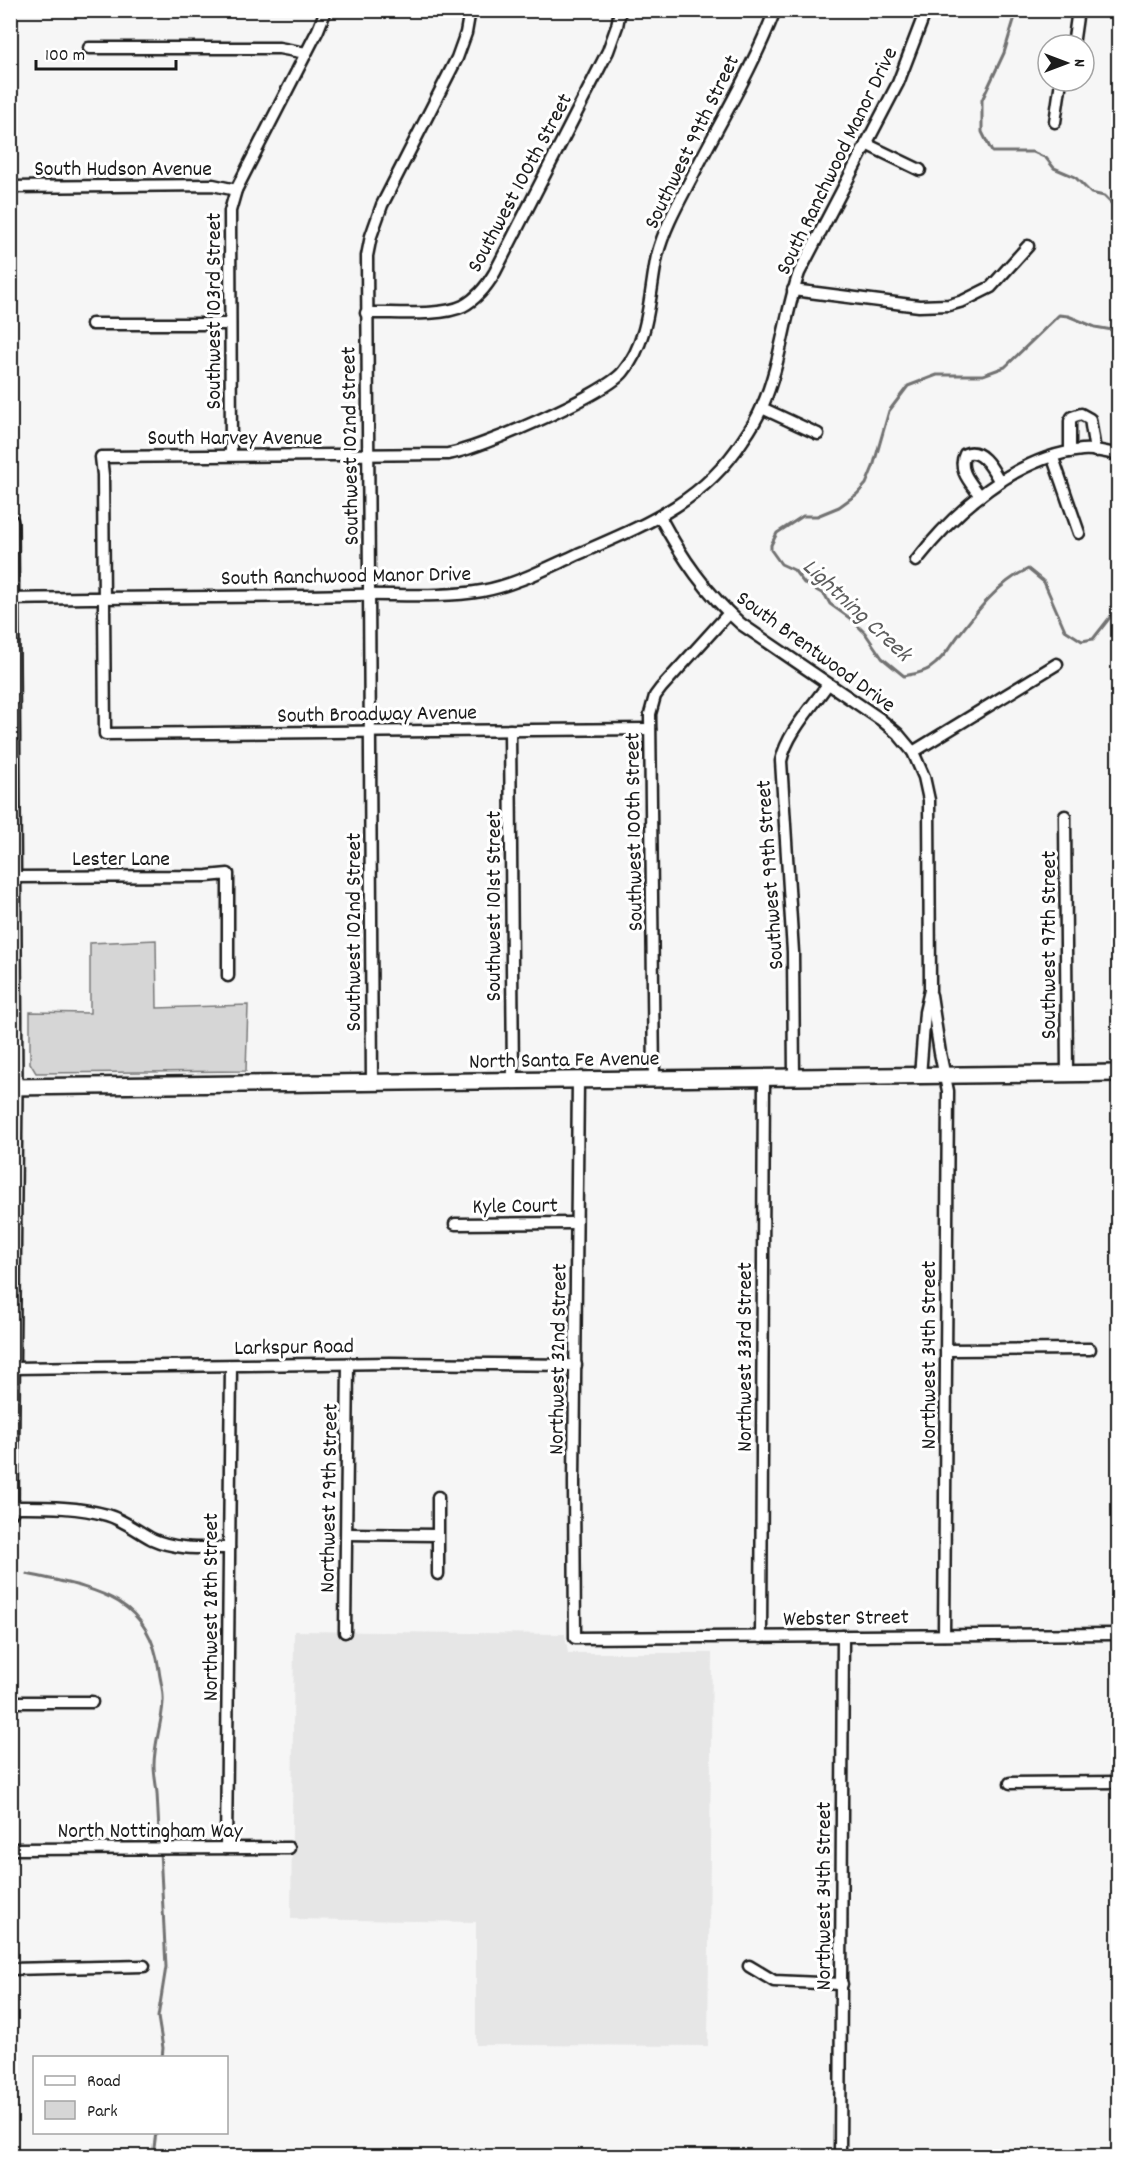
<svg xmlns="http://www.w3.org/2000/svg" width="1129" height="2167" font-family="Dekko,sans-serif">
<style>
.built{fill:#e6e6e6}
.green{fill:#d6d6d6;stroke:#797979;stroke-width:1.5}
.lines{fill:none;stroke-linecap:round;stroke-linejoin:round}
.stream{stroke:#727272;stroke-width:3}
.street-casing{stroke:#1c1c1c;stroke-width:15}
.secondary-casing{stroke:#1c1c1c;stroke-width:20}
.street{stroke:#fff;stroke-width:10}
.secondary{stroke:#fff;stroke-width:15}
.labels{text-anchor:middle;stroke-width:6;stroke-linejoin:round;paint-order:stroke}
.street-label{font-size:22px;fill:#1c1c1c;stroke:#fff}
.water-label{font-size:24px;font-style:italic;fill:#5d5d5d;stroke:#fff}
</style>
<rect width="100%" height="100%" fill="#f6f6f6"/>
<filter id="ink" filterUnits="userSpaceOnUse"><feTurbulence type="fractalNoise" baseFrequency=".0167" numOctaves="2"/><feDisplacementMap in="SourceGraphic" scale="12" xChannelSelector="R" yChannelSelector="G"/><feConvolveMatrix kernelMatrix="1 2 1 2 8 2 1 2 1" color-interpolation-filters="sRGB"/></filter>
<g filter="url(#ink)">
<path class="built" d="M 294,1631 L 565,1634 L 568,1653 L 712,1653 L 708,2046 L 476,2045 L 476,1922 L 291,1919 Z"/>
<path class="green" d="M 156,940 L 157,1008 L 248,1005 L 246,1071 L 36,1073 L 30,1063 L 30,1012 L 90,1013 L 90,943 Z"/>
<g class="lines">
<g class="stream">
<path d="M 1017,10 L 1004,53 L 982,100 L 982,132 L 992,152 L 1033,152 L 1046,158 L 1054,168 L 1075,177 L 1091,193 L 1104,196 L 1118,210"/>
<path d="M 1118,331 L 1095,327 L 1068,316 L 1059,315 L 1005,367 L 983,375 L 937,375 L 908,386 L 889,411 L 873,467 L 866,484 L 857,494 L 839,507 L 817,516 L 803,516 L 777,533 L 771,545 L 771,550 L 781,564 L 794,570 L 804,583 L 825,595 L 830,604 L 851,619 L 865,633 L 882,658 L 904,676 C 913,674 923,673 930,668 C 942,660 950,647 958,636 C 977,611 999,582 1028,569 L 1044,582 L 1065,630 L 1082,641 L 1093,639 L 1118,607"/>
<path d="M 27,1574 C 90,1588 149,1594 159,1670 C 160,1680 164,1691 163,1702 C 162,1723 154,1744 154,1765 C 154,1774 156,1784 157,1793 L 166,1967 L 158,2017 L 163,2048 L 162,2058"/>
<path d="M 154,2148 L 156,2132"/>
</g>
<defs>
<g id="street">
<path d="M 1073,45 L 1078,10"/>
<path d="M 89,48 L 279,48 L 306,53"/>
<path d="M 1055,122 L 1061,81"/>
<path d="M 866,144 L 920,170"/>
<path d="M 10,187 L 213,185 L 236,190"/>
<path d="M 793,290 L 919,306 L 949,305 L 963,301 L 991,287 L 1028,246"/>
<path d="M 366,313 C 392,312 441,317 463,306 C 478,298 487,286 495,272 L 608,51 L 617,26 L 620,10"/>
<path d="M 92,324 L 230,324"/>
<path d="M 762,408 L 818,434"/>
<path d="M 1070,452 L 1070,421 L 1072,417 L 1081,414 L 1090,419 L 1095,451"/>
<path d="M 231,455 L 230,211 L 236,190 L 318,30 L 326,10"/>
<path d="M 1053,458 L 1079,533"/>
<path d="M 980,496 C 971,483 957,470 965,454 C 982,447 993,470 1000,482"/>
<path d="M 660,517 C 682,558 706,593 741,624 L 880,719 L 898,734 L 913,752 L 924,777 L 929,800 L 930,990 L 925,1012 L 920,1076"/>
<path d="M 916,561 C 955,511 1015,457 1082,450 C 1094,449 1107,452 1118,455"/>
<path d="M 11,599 C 124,597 238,598 352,595 C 395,594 440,598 482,591 C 515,585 545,569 576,555 C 642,526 702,504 743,440 C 750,430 757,419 762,407 C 781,364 784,317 799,273 L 898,83 L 926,10"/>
<path d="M 650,729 L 105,734 L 103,475 L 101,457 L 448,454 C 479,449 604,395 623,372 C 650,340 649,294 657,256 C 664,228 679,202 692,177 C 720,122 753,68 775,10"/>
<path d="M 510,730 L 513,1081"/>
<path d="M 913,752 L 1057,664"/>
<path d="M 1065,816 L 1067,1074"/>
<path d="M 13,877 L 207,876 L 228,874 L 228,976"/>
<path d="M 931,995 L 940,1053 L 948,1091 L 944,1635"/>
<path d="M 794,1078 L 793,952 L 781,761 C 787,733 812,707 828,684"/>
<path d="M 654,1079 L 650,714 L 655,696 L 661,688 L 729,613"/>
<path d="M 578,1080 L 574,1482 L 575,1638 L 1118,1634"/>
<path d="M 372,1083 L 367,256 L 371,236 L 382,205 L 457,58 L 466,33 L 470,10"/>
<path d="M 455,1224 L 576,1223"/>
<path d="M 946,1350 L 1090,1349"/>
<path d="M 12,1368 L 390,1363 L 576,1365"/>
<path d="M 11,1507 C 42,1507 76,1506 107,1515 C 124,1520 137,1531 152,1539 C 176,1550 203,1548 229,1548"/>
<path d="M 347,1534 L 437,1535"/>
<path d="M 438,1574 L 438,1497"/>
<path d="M 345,1632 L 348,1364"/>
<path d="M 761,1637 L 764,1078"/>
<path d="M 10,1702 L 92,1702"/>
<path d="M 1010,1783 L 1118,1782"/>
<path d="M 226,1848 L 231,1366"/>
<path d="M 10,1849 L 289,1848"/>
<path d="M 749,1966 L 774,1981 L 842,1984"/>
<path d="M 10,1969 L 144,1966"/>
<path d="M 840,2156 L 843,1636"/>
</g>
<g id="secondary">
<path d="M 10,522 L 14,1087 L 10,1511"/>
<path d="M 10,1087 L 1118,1073"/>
</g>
</defs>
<use href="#street" class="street-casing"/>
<use href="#secondary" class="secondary-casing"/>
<use href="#street" class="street"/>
<use href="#secondary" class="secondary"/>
</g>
</g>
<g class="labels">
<g class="street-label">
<text transform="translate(690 141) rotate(-64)" y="8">Southwest 99th Street</text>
<text transform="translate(835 160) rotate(-64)" y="8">South Ranchwood Manor Drive</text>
<text x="123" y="175">South Hudson Avenue</text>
<text transform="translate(518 182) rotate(-62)" y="8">Southwest 100th Street</text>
<text transform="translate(212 311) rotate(-90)" y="8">Southwest 103rd Street</text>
<text x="235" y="444">South Harvey Avenue</text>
<text transform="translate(348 446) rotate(-91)" y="8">Southwest 102nd Street</text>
<text transform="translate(346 574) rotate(-1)" y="8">South Ranchwood Manor Drive</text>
<text transform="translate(817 650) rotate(36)" y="8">South Brentwood Drive</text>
<text transform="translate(377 712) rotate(-1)" y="8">South Broadway Avenue</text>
<text transform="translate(632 832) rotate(-91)" y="8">Southwest 100th Street</text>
<text x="121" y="865">Lester Lane</text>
<text transform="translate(768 875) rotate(-94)" y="8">Southwest 99th Street</text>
<text transform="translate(492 906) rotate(-90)" y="8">Southwest 101st Street</text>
<text transform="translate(352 932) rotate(-90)" y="8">Southwest 102nd Street</text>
<text transform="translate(1047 945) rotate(-90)" y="8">Southwest 97th Street</text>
<text transform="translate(564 1058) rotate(-1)" y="8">North Santa Fe Avenue</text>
<text transform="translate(515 1204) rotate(-1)" y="8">Kyle Court</text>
<text transform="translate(294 1345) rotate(-1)" y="8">Larkspur Road</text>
<text transform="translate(927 1355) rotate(-90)" y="8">Northwest 34th Street</text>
<text transform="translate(743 1357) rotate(-90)" y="8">Northwest 33rd Street</text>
<text transform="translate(556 1359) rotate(-89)" y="8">Northwest 32nd Street</text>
<text transform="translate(327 1498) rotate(-89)" y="8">Northwest 29th Street</text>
<text transform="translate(209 1607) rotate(-90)" y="8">Northwest 28th Street</text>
<text transform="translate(846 1616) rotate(-1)" y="8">Webster Street</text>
<text x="150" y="1837">North Nottingham Way</text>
<text transform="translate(822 1896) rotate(-90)" y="8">Northwest 34th Street</text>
</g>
<g class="water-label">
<text transform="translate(858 609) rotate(43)" y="8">Lightning Creek</text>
</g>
</g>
<rect width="1129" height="2167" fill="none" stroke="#fff" stroke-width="36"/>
<rect x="18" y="18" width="1093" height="2131" fill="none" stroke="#1c1c1c" stroke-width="2" filter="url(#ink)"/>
<rect x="33" y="2056" width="195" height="78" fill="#ffffff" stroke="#a4a4a4" stroke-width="1.5"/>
<rect x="45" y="2076" width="30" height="9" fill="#ffffff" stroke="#a4a4a4" stroke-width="1.5"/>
<text x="87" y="2086" font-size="18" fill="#1c1c1c">Road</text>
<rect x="45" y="2101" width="30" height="18" fill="#d6d6d6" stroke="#a4a4a4" stroke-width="1.5"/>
<text x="87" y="2116" font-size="18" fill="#1c1c1c">Park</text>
<g transform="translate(1066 63) rotate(90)"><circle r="28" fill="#ffffff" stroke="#a4a4a4" stroke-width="1.5"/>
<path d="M0-4.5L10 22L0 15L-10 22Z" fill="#1c1c1c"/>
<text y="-9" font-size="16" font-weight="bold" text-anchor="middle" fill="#1c1c1c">N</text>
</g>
<path d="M36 60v9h140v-9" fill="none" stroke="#1c1c1c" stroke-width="3"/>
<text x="45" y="60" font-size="18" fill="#1c1c1c" stroke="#ffffff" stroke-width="4.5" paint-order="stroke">100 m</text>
</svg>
